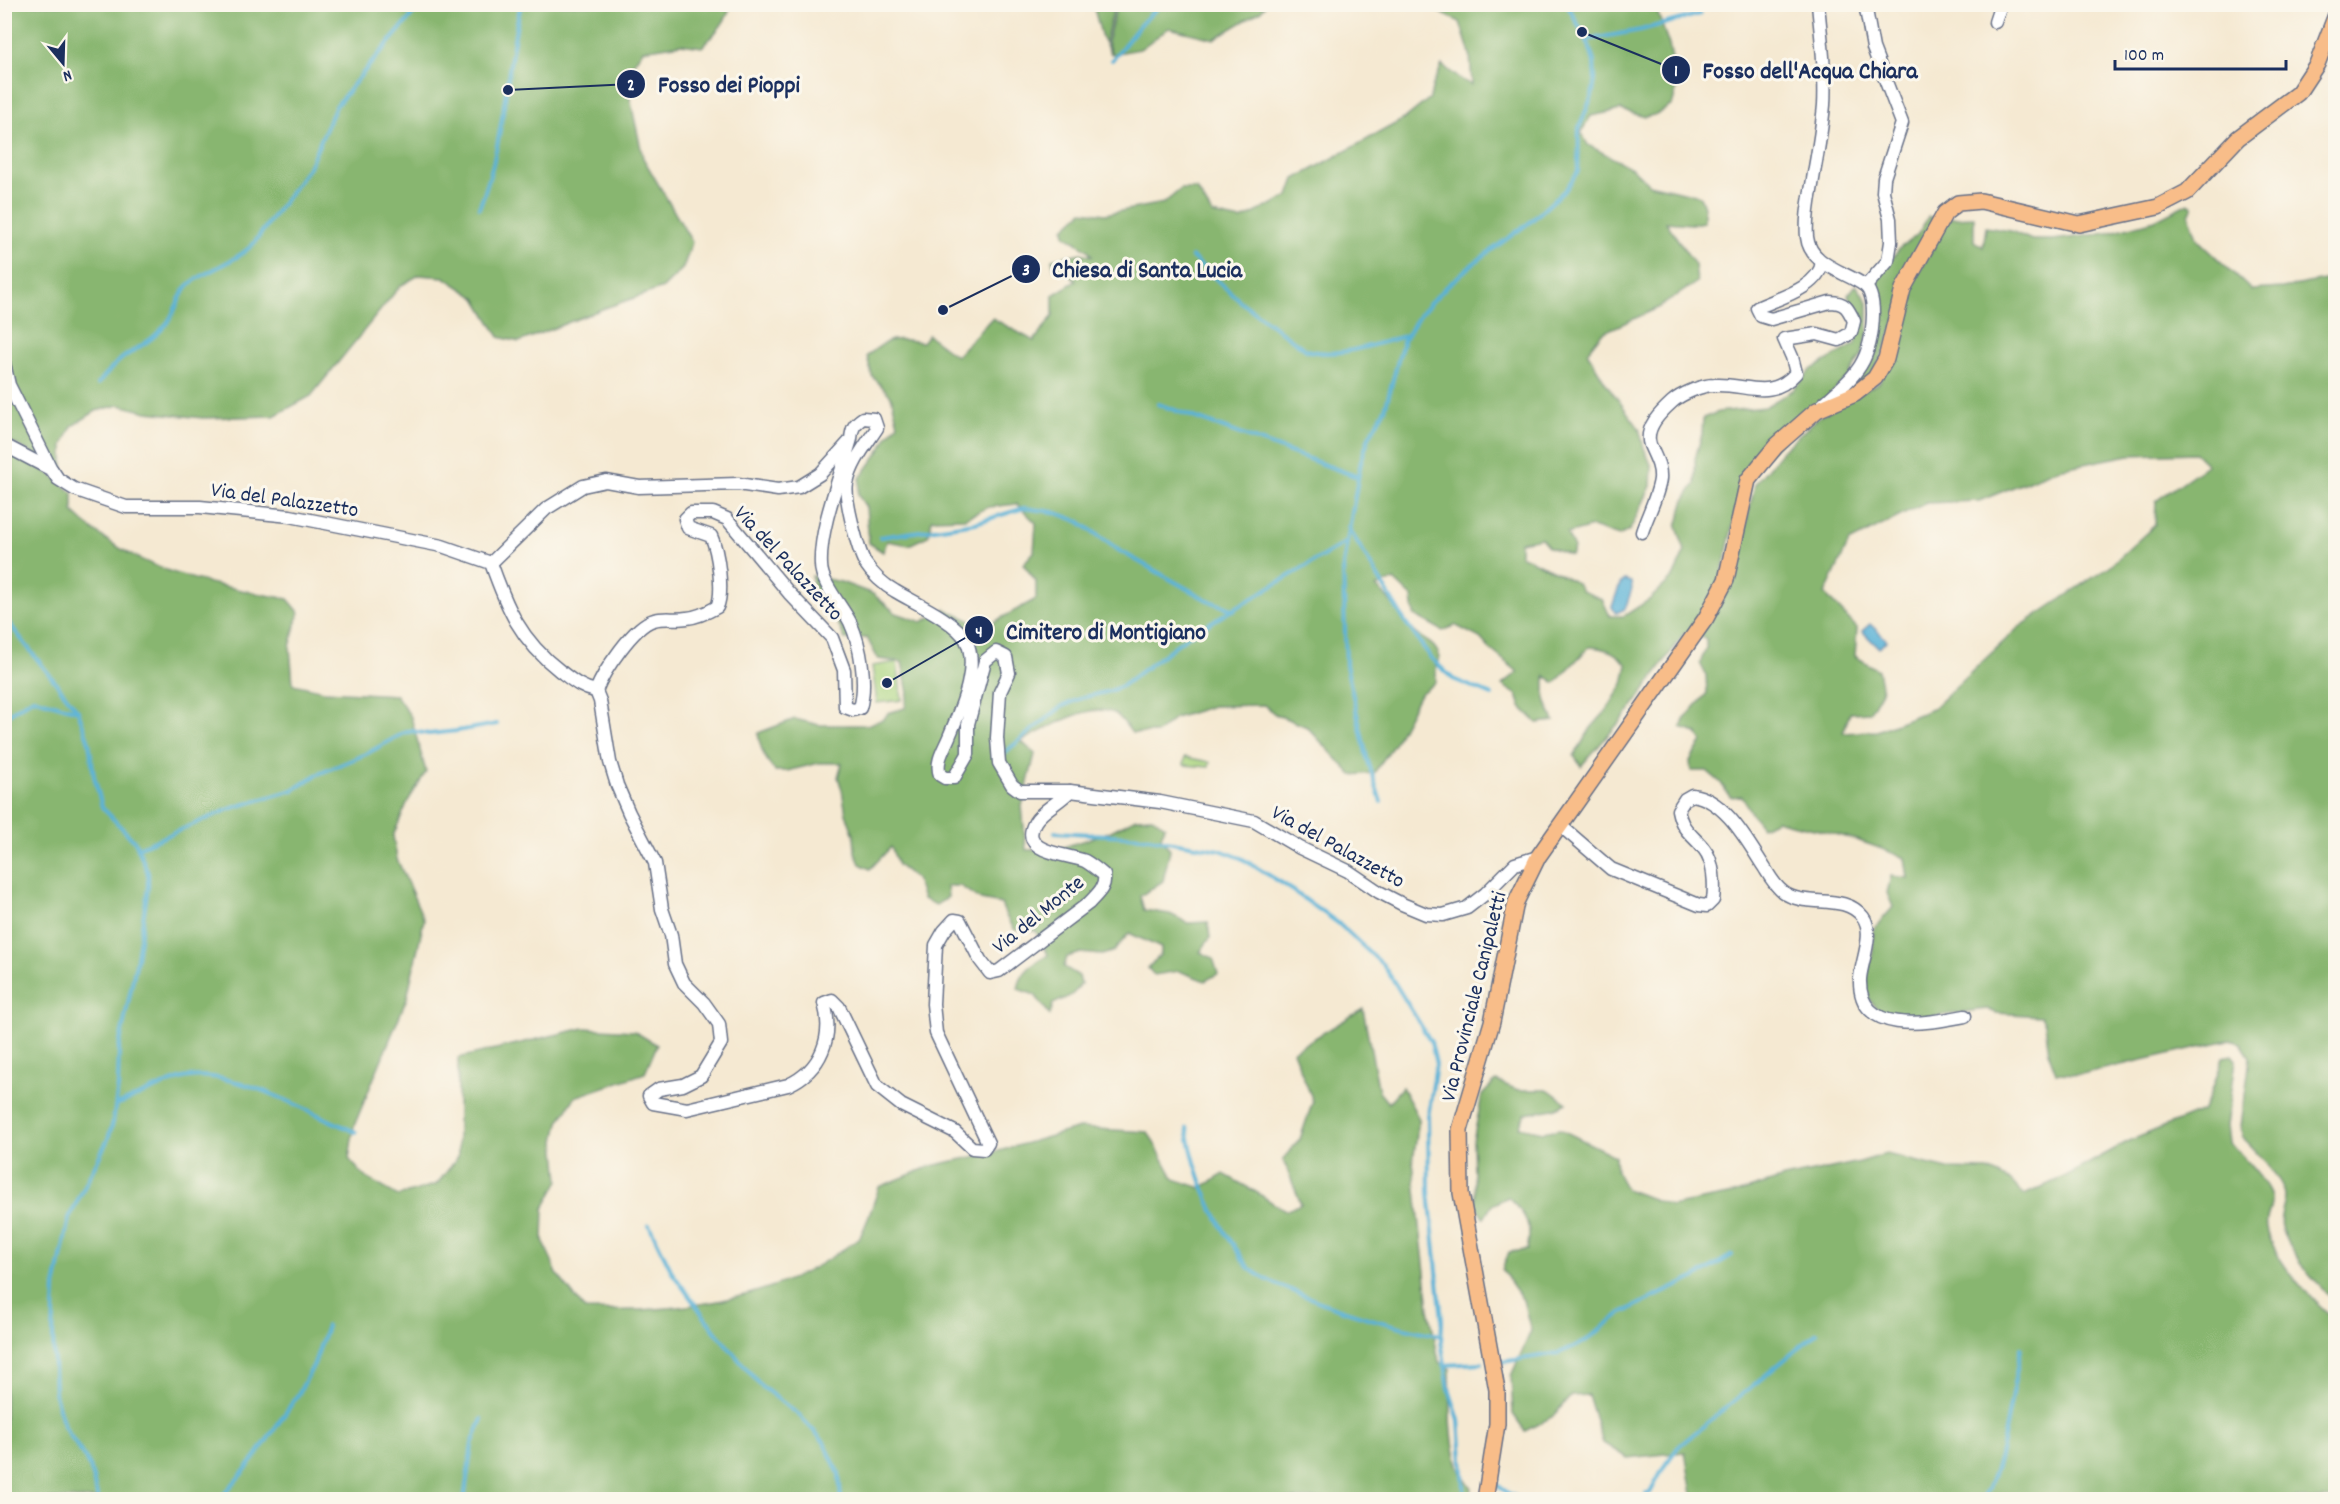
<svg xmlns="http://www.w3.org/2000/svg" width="2340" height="1504" font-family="Dekko,sans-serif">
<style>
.green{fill:#abd581;stroke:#638270;stroke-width:1.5}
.forest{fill:#88b66f;stroke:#527266;stroke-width:1.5;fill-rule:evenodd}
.water{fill:#5ab2d7;stroke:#3a709a;stroke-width:1.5}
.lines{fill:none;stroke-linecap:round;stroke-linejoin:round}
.stream{stroke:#5ab2d7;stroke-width:4}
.minor-casing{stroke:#677087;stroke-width:15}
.major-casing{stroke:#677087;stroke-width:18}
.minor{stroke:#fff;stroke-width:12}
.major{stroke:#f8bd89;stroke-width:15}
.labels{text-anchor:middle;stroke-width:6;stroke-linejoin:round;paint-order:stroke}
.street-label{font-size:22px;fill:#1b2f5e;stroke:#fbf7ec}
.leader{fill:none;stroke:#1b2f5e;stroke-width:2}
.callout-dot{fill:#1b2f5e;stroke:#fbf7ec;stroke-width:2}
.mark-label{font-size:18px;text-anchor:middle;font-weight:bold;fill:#fff}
.callout-label{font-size:24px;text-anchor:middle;font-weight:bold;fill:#1b2f5e;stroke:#fbf7ec;stroke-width:6;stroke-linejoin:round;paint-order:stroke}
</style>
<rect width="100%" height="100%" fill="#fbf7ec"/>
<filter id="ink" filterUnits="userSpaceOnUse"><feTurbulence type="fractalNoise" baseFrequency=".0167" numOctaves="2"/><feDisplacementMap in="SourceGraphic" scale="12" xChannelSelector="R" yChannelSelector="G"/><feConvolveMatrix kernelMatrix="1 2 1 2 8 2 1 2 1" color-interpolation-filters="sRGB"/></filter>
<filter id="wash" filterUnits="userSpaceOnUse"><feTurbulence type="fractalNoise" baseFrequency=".008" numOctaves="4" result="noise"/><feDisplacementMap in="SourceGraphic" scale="24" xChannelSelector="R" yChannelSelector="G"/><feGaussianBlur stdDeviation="1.35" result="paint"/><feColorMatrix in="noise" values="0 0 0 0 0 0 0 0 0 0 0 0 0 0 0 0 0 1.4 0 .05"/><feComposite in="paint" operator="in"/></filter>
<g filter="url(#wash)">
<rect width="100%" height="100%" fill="#f5e9d2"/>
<g class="green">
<path d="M 897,662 L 902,700 L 877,703 L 872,666 Z"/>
<path d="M 1185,757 L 1210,762 L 1209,767 L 1184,765 Z"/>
</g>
<g class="forest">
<path d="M 4,5 L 731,5 C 727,22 714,34 702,47 L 681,44 L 643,50 L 625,75 L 643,158 L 692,242 L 683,268 L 663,288 L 605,308 L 519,342 L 499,337 L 476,298 L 444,277 L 419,275 L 400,286 L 311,396 L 274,416 L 203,418 L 147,412 L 119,405 L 96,411 L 72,426 L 63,445 L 63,475 L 56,465 L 5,439 Z"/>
<path d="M 1093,5 L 1115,5 L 1105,42 L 1111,54 L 1102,38 Z"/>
<path d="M 1117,5 L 1117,4 L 1265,5 L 1261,11 L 1214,39 L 1169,28 L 1140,49 L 1112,54 L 1107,42 Z"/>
<path d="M 1424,5 L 1655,5 L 1669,45 L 1678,85 L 1672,105 L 1658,114 L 1645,117 L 1621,110 L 1591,116 L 1581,132 L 1588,145 L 1632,168 L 1649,184 L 1700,196 L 1704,207 L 1704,222 L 1691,224 L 1666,222 L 1695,265 L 1697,282 L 1658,308 L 1602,333 L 1587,352 L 1605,382 L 1639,428 L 1644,448 L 1652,467 L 1651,486 L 1630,530 L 1619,536 L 1592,527 L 1567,534 L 1574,548 L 1571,555 L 1549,547 L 1541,538 L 1520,542 L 1520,555 L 1554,571 L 1577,583 L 1582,591 L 1602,599 L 1610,616 L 1624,616 L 1649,600 L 1673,577 L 1685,551 L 1677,527 L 1685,499 L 1695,484 L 1695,459 L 1702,434 L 1703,418 L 1718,412 L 1765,407 L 1793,390 L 1812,369 L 1856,344 L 1860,319 L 1848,295 L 1856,285 L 1868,302 L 1868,333 L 1862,355 L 1848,377 L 1743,478 L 1721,578 L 1690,634 L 1684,633 L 1632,708 L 1581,766 L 1574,756 L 1591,728 L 1607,710 L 1623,684 L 1627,665 C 1615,651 1606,648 1589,647 L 1555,683 L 1545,676 L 1545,699 L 1554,721 L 1537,723 L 1521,707 L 1517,695 L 1502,685 L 1518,672 L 1489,648 L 1480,638 L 1455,625 L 1443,631 L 1414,615 L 1412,597 L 1394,580 L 1376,587 C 1396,602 1401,621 1417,634 C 1429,644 1433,641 1440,657 L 1436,665 L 1436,682 L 1420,694 L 1394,744 L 1374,773 L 1352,775 L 1307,727 L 1275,714 L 1264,705 L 1213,706 L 1175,718 L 1157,733 L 1132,733 C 1127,727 1122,719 1117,715 C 1092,698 1045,731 1021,741 L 1035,754 L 1022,806 L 1026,850 L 1061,848 L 1109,832 L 1136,818 L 1152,817 L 1165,826 L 1161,837 L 1170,850 L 1163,881 L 1140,896 L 1144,910 L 1170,914 L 1188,923 L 1208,922 L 1210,938 L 1200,952 L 1213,958 L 1218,974 L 1205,981 L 1179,971 L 1154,975 L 1148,968 L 1161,954 L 1161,948 L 1129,933 L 1114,951 L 1102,955 L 1081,953 L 1067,957 L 1064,967 L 1079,976 L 1081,984 L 1072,995 L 1053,1004 L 1050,1015 L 1035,995 L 1018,989 C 1021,971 1033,964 1048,955 L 1036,931 L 1015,930 L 1007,918 L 1001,904 L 981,900 L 960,886 L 947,886 L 948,897 L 936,905 L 923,899 L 916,879 L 898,865 L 891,847 L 870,869 L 860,864 L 855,852 L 854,835 L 846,814 L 842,790 L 838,777 L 842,763 L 819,763 L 787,771 L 775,771 C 765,759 760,749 758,733 L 795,719 L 819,725 L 867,725 L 884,719 L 888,713 L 905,708 L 908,693 L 902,662 L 878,659 L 867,638 L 845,639 C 841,631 837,620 832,613 C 821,600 812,596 812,576 L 841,582 L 873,594 L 896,613 L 922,622 L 945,609 L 985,627 L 1036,599 L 1036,581 L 1023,564 L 1034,552 L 1036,523 L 1017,504 L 989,507 L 965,518 L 932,519 L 928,536 L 909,545 L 887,541 L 883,552 L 869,543 L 866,507 L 858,495 L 860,478 L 881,449 L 887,437 L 898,424 L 891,396 L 872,376 L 867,356 C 889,337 894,337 922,342 L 928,335 L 956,356 L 992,318 L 1034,341 L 1053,316 L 1053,295 L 1076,281 L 1066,272 L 1054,269 L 1052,259 L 1081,253 L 1092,256 L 1088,250 L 1065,235 L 1064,228 L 1083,211 L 1105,214 L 1164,203 L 1181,189 L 1197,189 L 1212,214 L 1241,220 L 1289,196 L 1295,179 L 1404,119 L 1430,98 L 1433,85 L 1442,65 L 1460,79 L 1472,85 L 1470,54 L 1460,22 Z"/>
<path d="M 2188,203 L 2193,206 L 2189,215 L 2198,240 L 2251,290 L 2282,288 L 2335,278 L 2335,1301 C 2314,1282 2290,1256 2281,1227 C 2278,1217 2285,1206 2285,1196 C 2285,1181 2253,1147 2242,1137 L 2241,1126 L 2250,1057 L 2241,1043 L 2229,1040 L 2082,1074 L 2056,1073 L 2049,1054 L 2045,1023 L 2041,1016 L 1996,1013 L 1987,1009 C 1947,1012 1847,1042 1870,964 C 1871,959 1873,955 1873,950 C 1874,945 1872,937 1873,932 C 1876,924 1888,914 1893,907 L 1887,893 L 1891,876 L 1908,878 L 1905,858 C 1878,847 1851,837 1823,831 C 1807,827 1792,825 1776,820 L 1762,827 L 1751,813 L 1742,796 L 1730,797 L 1721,783 L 1707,771 L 1691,771 L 1690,761 L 1702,741 L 1697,733 L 1681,728 L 1684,720 L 1707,693 L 1706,675 L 1700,663 L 1706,649 L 1706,639 L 1699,636 L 1733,583 L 1755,484 L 1782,451 L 1820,416 L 1880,382 L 1908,291 L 1950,218 L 1974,217 L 1974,241 L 1983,247 L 1986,227 L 2011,231 L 2032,240 L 2053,240 L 2108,233 L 2155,220 ZM 2195,453 L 2207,465 L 2156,501 L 2155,525 L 2110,566 L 2018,628 L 1932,709 L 1877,731 L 1843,733 L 1850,713 L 1870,712 L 1882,691 L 1878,670 L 1855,656 L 1857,628 L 1825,594 L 1849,542 L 1926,503 L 1979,501 L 2058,469 L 2129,455 Z"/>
<path d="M 1928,217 L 1938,217 L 1881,358 L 1871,375 L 1835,399 L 1855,384 L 1873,360 L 1879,334 L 1879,300 L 1871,285 L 1901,247 L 1918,234 Z"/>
<path d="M 4,450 L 49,473 L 73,493 L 73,512 C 133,572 208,584 288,599 L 299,612 L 290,647 L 293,684 L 324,691 L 396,695 L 411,717 L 426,772 L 408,801 L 393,836 L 397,859 L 424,920 L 407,998 L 354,1126 L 349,1159 L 365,1177 L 398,1196 L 437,1184 L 458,1157 L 458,1058 L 584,1028 L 634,1031 L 657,1045 L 645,1073 L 575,1097 L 559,1122 L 555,1141 L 559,1180 L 544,1208 L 543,1240 L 557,1274 L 585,1310 C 668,1313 767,1303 836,1254 C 843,1249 853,1244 859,1238 C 865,1230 875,1199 879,1187 L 931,1166 L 999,1151 L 1079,1128 L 1148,1132 L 1174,1179 L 1201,1188 L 1224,1174 L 1256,1192 L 1285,1211 L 1301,1204 L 1283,1159 L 1300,1139 L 1313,1101 L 1293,1051 L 1363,1009 L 1379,1092 L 1388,1103 L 1402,1087 L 1419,1119 L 1413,1162 L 1429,1309 L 1439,1362 L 1450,1369 C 1451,1398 1449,1436 1458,1465 C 1460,1473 1467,1482 1472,1489 L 1470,1499 L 5,1499 Z"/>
<path d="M 2232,1055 L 2236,1060 L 2227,1125 L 2229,1143 C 2240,1154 2268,1182 2271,1197 C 2273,1210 2263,1216 2268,1233 C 2279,1266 2309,1297 2335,1319 L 2335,1499 L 1705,1499 L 1692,1494 L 1685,1452 L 1627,1458 L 1603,1443 L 1588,1395 L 1571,1396 L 1552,1417 L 1525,1431 L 1513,1414 L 1511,1376 L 1531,1331 L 1523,1300 L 1502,1270 L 1509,1252 L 1527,1250 C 1533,1225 1526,1215 1508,1197 L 1492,1205 L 1484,1218 L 1475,1204 L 1473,1141 L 1482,1095 L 1496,1081 L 1518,1090 L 1549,1090 L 1567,1103 L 1554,1109 L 1525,1114 L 1519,1127 L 1543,1132 L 1560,1129 L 1615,1156 L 1616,1171 L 1626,1189 L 1671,1206 L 1733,1194 L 1784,1178 L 1860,1162 L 1886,1154 L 1948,1169 L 1988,1170 L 2011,1181 L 2024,1195 L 2066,1176 L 2127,1142 L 2202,1111 L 2210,1097 L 2223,1057 Z"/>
</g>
<g class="water">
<path d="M 1625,580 L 1631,582 L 1632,589 L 1625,609 L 1616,613 L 1612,607 L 1613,604 L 1620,584 Z"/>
<path d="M 1870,624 L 1887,640 L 1879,648 L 1862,631 Z"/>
</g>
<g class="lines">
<g class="stream">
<path d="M 1586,40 L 1641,30 L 1700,14"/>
<path d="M 1112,60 L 1140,25 L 1161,4"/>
<path d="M 479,208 C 505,143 505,72 521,4"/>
<path d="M 1192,257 L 1241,302 L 1306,350 C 1338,359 1373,344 1406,336"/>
<path d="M 98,384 C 106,374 114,364 124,357 C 140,346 156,338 168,322 C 176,311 180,291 191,283 C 211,268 238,261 254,243 L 309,167 L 336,106 L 362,74 L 410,18 L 419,4"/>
<path d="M 1158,404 L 1358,477"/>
<path d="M 1348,527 L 1404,620 L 1431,658 L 1453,679 L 1492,695"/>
<path d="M 880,537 L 975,523 L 1024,508 L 1054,512 L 1078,521 L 1120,551 L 1209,601 L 1234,610"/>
<path d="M 4,617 L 78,711 L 89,742 L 94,776 L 102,807 L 136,843 L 148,873 L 148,887 L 136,964 L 119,1047 L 118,1087 L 113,1122 L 108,1139 L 69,1218 L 55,1287 L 53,1335 L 55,1395 L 64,1426 L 90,1466 L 98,1500"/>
<path d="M 4,717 L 33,698 L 78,711"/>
<path d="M 1004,753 L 1061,707 L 1081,698 L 1110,691 L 1122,686 L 1188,636 L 1345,543"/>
<path d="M 1381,802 L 1367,758 L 1346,665 L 1343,565 L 1361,461 L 1369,437 L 1385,409 L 1403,342 L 1420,314 L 1444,289 L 1470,266 L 1530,222 L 1566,189 L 1578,171 L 1579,128 L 1592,96 L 1595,80 L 1594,62 L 1589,45 L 1567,4"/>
<path d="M 1055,832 L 1143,837 L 1220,850 L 1241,858 L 1285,885 L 1338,923 L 1383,965 L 1393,980 L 1431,1042 L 1436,1064 L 1428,1117 L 1429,1192 L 1442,1320 L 1441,1341 L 1449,1389 L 1459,1420 L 1465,1500"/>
<path d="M 138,848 L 232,808 L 293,790 L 316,775 L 366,754 L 404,733 L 412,731 L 429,734 L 457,731 L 497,724"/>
<path d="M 116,1105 C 137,1097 159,1086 180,1079 C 228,1064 311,1114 356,1132"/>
<path d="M 1187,1128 C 1195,1174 1212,1216 1239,1253 C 1242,1258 1245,1264 1249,1268 C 1262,1279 1278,1285 1293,1291 C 1342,1312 1390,1326 1442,1336"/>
<path d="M 649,1225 L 673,1274 L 715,1331 L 761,1386 L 799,1415 L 824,1442 L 839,1474 L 841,1500"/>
<path d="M 1502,1362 L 1559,1353 L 1573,1347 L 1587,1340 L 1621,1313 L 1696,1277 L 1732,1255"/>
<path d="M 1444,1365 L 1481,1363"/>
<path d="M 1497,1485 L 1511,1495 L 1527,1500"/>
<path d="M 1646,1493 L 1650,1493 L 1665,1465 L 1679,1446 L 1817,1333"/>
<path d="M 219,1500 L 252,1462 L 299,1393 L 314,1364 L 327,1326"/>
<path d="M 464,1500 L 472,1444 L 482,1419"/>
<path d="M 1601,1500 L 1620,1499"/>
<path d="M 1981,1500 L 1989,1488 L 2000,1457 L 2021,1348"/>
</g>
</g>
</g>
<g filter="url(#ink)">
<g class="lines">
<defs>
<g id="minor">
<path d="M 1818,4 C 1821,38 1826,72 1824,105 C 1822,127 1818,151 1814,173 C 1811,194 1805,215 1807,237 C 1810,265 1844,271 1864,285 C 1872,291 1873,304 1873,314 C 1872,362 1856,375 1822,405"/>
<path d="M 1865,4 L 1873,48 L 1902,123 L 1884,178 L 1883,192 L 1890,219 L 1891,242 L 1888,261 L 1866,286"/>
<path d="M 1995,22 L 2001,4"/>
<path d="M 4,363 L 9,385 L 51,469"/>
<path d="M 4,445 L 52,470 L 58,479 L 74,489 L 126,507 L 200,507 L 290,516 L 442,546 L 491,563 C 507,608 520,640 560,671 C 572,680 581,688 596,691 C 603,672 634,625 654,620 C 664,617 676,620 687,618 C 698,617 708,612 717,607 C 724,592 718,551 711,536 L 688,528 L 685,519 L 691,513 L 713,513 L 727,519 L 789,593 L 832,638 L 844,670 L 845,707 L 853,710 L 860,708 C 867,683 861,646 850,622 C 842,606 821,583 821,565 C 819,528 841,475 851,439 C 852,428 854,424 863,418 L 874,419 L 877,428 C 866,445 851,463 847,484 C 844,498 858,550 865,563 C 872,574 884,585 895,591 C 913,602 956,621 966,640 C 980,668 960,710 949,737 C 944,749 935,762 940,775 L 945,778 L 954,778 L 968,754 L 968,724 L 985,661 L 996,652 L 1006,657 L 1009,673 L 1000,692 L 997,738 L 999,763 L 1012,785 L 1020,791 L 1070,791 L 1160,802 L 1254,821 L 1300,848 L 1348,871 L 1379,892 L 1402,904 L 1426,914 L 1443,915 L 1467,908 L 1485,894 L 1515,864 L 1538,857"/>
<path d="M 1642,532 C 1647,516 1658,496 1660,479 C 1661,466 1655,457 1650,445 C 1644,428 1661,412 1672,402 C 1681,394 1702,385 1714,385 C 1746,383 1770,402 1796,373 L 1792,357 L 1784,339 L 1817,334 L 1839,340 L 1851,333 L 1854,321 C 1848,308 1845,302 1830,302 L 1771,319 L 1761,316 L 1757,308 C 1778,298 1819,288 1822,262"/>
<path d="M 491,563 L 546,509 L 583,486 L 606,481 L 639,487 L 738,484 L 778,490 L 799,487 L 820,474 L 849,442"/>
<path d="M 596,691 L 600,701 L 610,762 L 617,785 L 629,813 L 655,863 L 662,909 L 671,935 L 675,964 L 684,983 L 704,1003 L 719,1024 L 721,1043 L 701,1076 L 683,1085 L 659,1089 L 649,1096 L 653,1103 L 687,1109 L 788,1085 C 821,1070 834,1037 824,1003 L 832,1000 L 839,1007 L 877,1086 L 901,1105 L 955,1132 L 972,1148 L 984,1149 L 988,1143 L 936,1033 L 933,1004 L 936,945 L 944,931 L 954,920 L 960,921 L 980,960 L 990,973 L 999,971 L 1089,903 C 1097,894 1106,888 1104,875 C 1098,870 1092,865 1085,861 C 1070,854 1017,854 1035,822 C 1042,810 1060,802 1070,791"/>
<path d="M 1561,826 L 1611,869 L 1699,905 L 1707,906 L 1713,900 C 1715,885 1714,861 1704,849 C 1692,834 1682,831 1678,810 L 1685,799 L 1692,795 C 1725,799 1747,841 1764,867 C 1769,875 1774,885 1783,892 C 1806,909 1844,892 1863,917 C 1875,933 1861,962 1860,979 C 1858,1037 1928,1023 1965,1016"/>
</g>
<path id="major" d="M 1485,1500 L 1497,1424 L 1497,1390 L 1461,1193 L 1460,1130 L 1492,1022 L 1516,902 L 1538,857 L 1706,618 L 1726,580 L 1748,480 L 1776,446 L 1817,410 L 1855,394 L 1875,378 L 1886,359 L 1903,289 L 1945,213 L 1958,203 L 1981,201 L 2079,224 L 2158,207 L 2187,192 L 2238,138 L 2298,93 L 2317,64 L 2336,15"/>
</defs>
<use href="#minor" class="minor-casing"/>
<use href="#major" class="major-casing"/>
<use href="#minor" class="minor"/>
<use href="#major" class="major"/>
</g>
</g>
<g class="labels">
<g class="street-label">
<text transform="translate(285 498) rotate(8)" y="8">Via del Palazzetto</text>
<text transform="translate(790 562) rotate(47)" y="8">Via del Palazzetto</text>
<text transform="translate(1339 845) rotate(29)" y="8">Via del Palazzetto</text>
<text transform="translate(1037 913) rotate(-39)" y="8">Via del Monte</text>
<text transform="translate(1472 996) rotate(-76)" y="8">Via Provinciale Canipaletti</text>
</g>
</g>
<path class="leader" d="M1582 32L1676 70M508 90L631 84M943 310L1026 269M887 683L979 630"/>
<g class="callout-dot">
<circle cx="1582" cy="32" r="6"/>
<circle cx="508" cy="90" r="6"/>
<circle cx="943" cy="310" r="6"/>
<circle cx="887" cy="683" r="6"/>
<circle cx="1676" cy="70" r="15"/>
<circle cx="631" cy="84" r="15"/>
<circle cx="1026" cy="269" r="15"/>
<circle cx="979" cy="630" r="15"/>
</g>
<g class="mark-label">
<text x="1676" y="76">1</text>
<text x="631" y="90">2</text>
<text x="1026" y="275">3</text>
<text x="979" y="637">4</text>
</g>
<g class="callout-label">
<text x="1810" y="78">Fosso dell'Acqua Chiara</text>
<text x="729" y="92">Fosso dei Pioppi</text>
<text x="1147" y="277">Chiesa di Santa Lucia</text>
<text x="1106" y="639">Cimitero di Montigiano</text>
</g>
<rect width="2340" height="1504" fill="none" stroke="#fbf7ec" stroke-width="24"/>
<g transform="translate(63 63) rotate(161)" stroke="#fbf7ec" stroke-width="4.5" paint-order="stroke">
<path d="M0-4.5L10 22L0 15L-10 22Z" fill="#1b2f5e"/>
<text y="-9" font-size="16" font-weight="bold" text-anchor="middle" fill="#1b2f5e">N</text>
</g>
<path d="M2115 60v9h171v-9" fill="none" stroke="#1b2f5e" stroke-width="3"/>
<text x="2124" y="60" font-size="18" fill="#1b2f5e" stroke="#fbf7ec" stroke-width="4.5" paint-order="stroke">100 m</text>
</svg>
